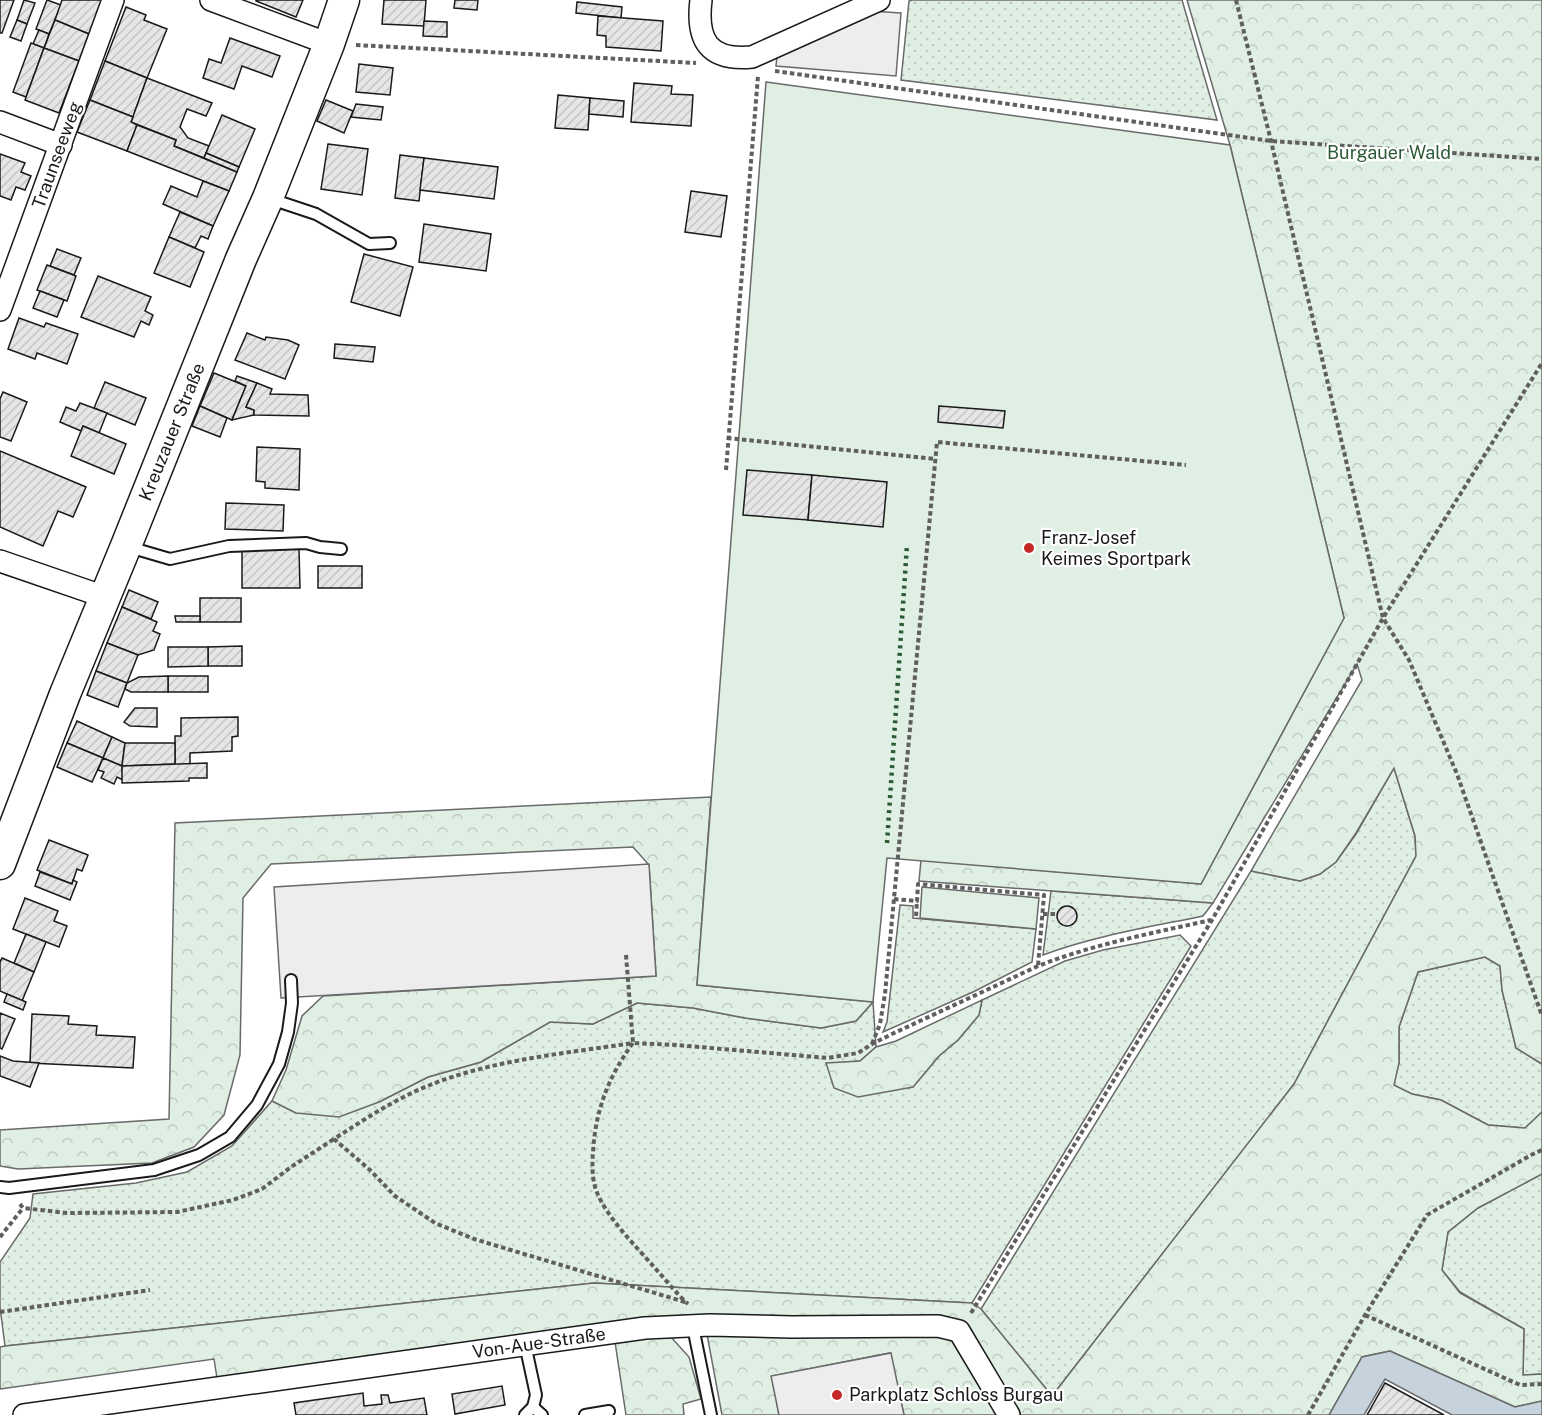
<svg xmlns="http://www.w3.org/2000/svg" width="1542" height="1415" font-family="'Public Sans',sans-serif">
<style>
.grass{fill:url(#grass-dots);stroke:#6a6a6a;stroke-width:1.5}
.forest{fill:url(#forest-crowns);stroke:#6a6a6a;stroke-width:1.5}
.garden{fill:#e0efe3;stroke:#6a6a6a;stroke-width:1.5}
.parking{fill:#ededed;stroke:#6a6a6a;stroke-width:1.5}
.water{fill:#c6d2dc;stroke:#6a6a6a;stroke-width:1.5}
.building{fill:url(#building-hatch);stroke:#1a1a1a;stroke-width:1.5}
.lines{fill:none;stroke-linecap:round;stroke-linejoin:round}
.service-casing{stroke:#1a1a1a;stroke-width:14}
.minor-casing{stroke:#1a1a1a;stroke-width:24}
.secondary-casing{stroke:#1a1a1a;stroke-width:33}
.path{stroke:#5f5f5f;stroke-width:4;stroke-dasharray:4.5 3;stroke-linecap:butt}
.service{stroke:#fff;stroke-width:10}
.minor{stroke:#fff;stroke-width:21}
.secondary{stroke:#fff;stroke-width:30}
.hedge{stroke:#2b5a34;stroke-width:4.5;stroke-dasharray:3 4.5;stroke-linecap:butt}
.poi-dot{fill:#c62828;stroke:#fff;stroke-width:2}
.labels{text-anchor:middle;stroke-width:4.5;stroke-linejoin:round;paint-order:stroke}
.park-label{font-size:18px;fill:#2b5a34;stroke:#fff}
.street-label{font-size:18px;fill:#1a1a1a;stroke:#fff}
.poi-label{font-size:18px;fill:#1a1a1a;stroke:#fff;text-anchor:start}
</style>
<defs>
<pattern id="grass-dots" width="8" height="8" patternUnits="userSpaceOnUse" patternTransform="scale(1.5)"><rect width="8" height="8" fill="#e0efe3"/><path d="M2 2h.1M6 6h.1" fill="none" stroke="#c0ccc2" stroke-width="1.8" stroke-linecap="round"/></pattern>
<pattern id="forest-crowns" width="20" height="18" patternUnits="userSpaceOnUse" patternTransform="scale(1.5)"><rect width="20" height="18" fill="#e0efe3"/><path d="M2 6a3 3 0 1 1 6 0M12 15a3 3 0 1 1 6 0" fill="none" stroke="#c0ccc2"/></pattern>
<pattern id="building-hatch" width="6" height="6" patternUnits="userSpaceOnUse" patternTransform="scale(1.5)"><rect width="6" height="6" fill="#e6e6e6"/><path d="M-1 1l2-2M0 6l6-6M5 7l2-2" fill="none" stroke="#c5c5c5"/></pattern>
</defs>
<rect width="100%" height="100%" fill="#fff"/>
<g class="grass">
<path d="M 912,0 L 1182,0 L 1217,120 L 901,80 L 909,1 Z"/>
<path d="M 1394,768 L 1415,836 L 1416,856 L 1294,1084 L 1052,1396 L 981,1309 L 1251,871 L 1300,881 L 1320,874 L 1336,862 L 1356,834 Z"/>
<path d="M 1051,891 L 1213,903 L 1203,916 C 1150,927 1093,936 1043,955 Z"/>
<path d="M 900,905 L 913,906 L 913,918 L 1036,929 L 1032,962 L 973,992 L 883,1032 L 887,1022 Z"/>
<path d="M 1180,935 L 1191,946 L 972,1303 L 594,1283 L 5,1346 L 0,1307 L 0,1262 L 30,1218 L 33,1194 L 136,1183 L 187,1172 L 232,1146 L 272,1101 L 296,1113 L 379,1102 L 428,1077 L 481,1062 L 550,1022 L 593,1024 L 637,1003 L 693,1008 L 745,1018 L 821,1028 L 856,1021 L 873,1002 L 876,1047 L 860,1061 L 826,1064 L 913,1087 L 939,1056 L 958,1040 L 979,1015 L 982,1000 L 1065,961 L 1103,950 Z"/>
<path d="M 1485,957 L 1500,966 L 1502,990 L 1516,1048 L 1542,1064 L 1542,1112 L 1525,1128 L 1488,1125 L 1441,1100 L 1412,1094 L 1393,1086 L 1399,1063 L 1399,1027 L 1418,972 Z"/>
<path d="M 1542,1174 L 1542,1374 L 1523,1375 L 1524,1329 L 1460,1292 L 1442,1270 L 1448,1232 L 1478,1208 Z"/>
</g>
<g class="forest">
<path d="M 1187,0 L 1542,0 L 1542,1064 L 1516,1048 L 1502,990 L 1500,966 L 1485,957 L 1418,972 L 1399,1027 L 1399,1063 L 1394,1085 L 1412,1094 L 1441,1100 L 1488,1125 L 1525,1128 L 1542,1112 L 1542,1174 L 1478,1208 L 1448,1232 L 1442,1270 L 1460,1293 L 1524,1329 L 1523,1375 L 1542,1374 L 1542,1401 L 1515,1407 L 1390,1351 L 1362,1357 L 1329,1415 L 904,1415 L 890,1353 L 772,1376 L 779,1415 L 722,1415 L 704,1318 L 217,1378 L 214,1359 L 0,1389 L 0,1347 L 5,1346 L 594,1283 L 972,1303 L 981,1309 L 1052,1396 L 1294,1084 L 1416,856 L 1415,836 L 1394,768 L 1356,833 L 1336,862 L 1320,874 L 1300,881 L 1251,871 L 1362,680 L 1357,664 L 1213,903 L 919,881 L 921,860 L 1201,884 L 1344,618 L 1230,145 Z"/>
<path d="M 711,797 L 697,985 L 873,1002 L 856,1021 L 821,1028 L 745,1018 L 693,1008 L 637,1003 L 593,1024 L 550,1022 L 481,1062 L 428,1077 L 379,1102 L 339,1117 L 296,1113 L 272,1101 L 286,1070 L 302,1016 L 323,996 L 656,976 L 649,865 L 633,847 L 271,864 L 243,898 L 240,1055 L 224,1115 L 194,1147 L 152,1163 L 18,1169 L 0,1166 L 0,1130 L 169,1119 L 175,823 Z"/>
<path d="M 982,1000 L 979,1015 L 958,1040 L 939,1056 L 913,1087 L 858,1097 L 834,1088 L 826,1063 L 860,1061 L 876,1047 L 896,1041 Z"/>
<path d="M 670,1336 L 689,1357 L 701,1399 L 683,1404 L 684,1415 L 626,1415 L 615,1342 Z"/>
</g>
<g class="garden">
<path d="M 766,82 L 1230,145 L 1344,618 L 1201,884 L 887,858 L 873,1002 L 697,985 Z"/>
<path d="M 922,887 L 1039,898 L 1036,929 L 920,918 Z"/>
</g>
<g class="parking">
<path d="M 870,11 L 901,13 L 896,76 L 776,66 L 778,46 Z"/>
<path d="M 649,864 L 656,976 L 281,998 L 274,887 Z"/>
<path d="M 891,1353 L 904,1415 L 779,1415 L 771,1376 Z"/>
</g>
<path class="water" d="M 1390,1351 L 1515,1407 L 1542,1401 L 1542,1415 L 1452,1415 L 1385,1379 L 1364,1415 L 1329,1415 L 1362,1357 Z"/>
<g class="building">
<path d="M 0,0 L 14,0 L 2,33 L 0,33 Z"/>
<path d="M 24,0 L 35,3 L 27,24 L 17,20 Z"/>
<path d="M 47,0 L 61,5 L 49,34 L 36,29 Z"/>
<path d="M 62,0 L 102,0 L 89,34 L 55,20 Z"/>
<path d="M 256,0 L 303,0 L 296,17 L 256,1 Z"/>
<path d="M 384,0 L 426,0 L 424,26 L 382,24 Z"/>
<path d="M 455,0 L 478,0 L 477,10 L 454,8 Z"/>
<path d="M 577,2 L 622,7 L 621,18 L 576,13 Z"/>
<path d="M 126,7 L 146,15 L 144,20 L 167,29 L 147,78 L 105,61 Z"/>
<path d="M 598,16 L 663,21 L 661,51 L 606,47 L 606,36 L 597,35 Z"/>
<path d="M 17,20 L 27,24 L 21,41 L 10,37 Z"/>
<path d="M 55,20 L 89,34 L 79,61 L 44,48 Z"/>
<path d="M 424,21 L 447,22 L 447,37 L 423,36 Z"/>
<path d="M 39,30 L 49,34 L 44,48 L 33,44 Z"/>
<path d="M 230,38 L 280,56 L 272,77 L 242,66 L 234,89 L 203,78 L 209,59 L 221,63 Z"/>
<path d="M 31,43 L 44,48 L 26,97 L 13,92 Z"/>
<path d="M 44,48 L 79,61 L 59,113 L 25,100 Z"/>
<path d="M 105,61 L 147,78 L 133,117 L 90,100 Z"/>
<path d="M 359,64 L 393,68 L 390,95 L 356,92 Z"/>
<path d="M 147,78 L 212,103 L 206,116 L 187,109 L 180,127 L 188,138 L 209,146 L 204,158 L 174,146 L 176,140 L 131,122 Z"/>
<path d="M 634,83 L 672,86 L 671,94 L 693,95 L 691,126 L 631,122 Z"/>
<path d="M 558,95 L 590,98 L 588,130 L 555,128 Z"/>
<path d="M 590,98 L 624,101 L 623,117 L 589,114 Z"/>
<path d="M 90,100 L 133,117 L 131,122 L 137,125 L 127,151 L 77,132 Z"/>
<path d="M 326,100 L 353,111 L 344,133 L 317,121 Z"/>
<path d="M 356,104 L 383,107 L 381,120 L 351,117 Z"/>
<path d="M 222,115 L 255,129 L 239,167 L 206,153 Z"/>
<path d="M 137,125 L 176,140 L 174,146 L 237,172 L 229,191 L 127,151 Z"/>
<path d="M 328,144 L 368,149 L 362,195 L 321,189 Z"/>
<path d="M 206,153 L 239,167 L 237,172 L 204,158 Z"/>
<path d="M 0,154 L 25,163 L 21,172 L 31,176 L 25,190 L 16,187 L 11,200 L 0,196 Z"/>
<path d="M 400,155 L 424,158 L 419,201 L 395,198 Z"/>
<path d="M 424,158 L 498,167 L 494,199 L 420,190 Z"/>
<path d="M 203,181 L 229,191 L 213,226 L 163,204 L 171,186 L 197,197 Z"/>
<path d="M 691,191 L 727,196 L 721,237 L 685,232 Z"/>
<path d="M 180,212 L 213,226 L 208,239 L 201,236 L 195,248 L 169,237 Z"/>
<path d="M 424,224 L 491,234 L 486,271 L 419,262 Z"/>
<path d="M 169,237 L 204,252 L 190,287 L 154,273 Z"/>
<path d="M 57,249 L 81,258 L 74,275 L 50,266 Z"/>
<path d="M 364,254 L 413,267 L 400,316 L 351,302 Z"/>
<path d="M 47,265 L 76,276 L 67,301 L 37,290 Z"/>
<path d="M 98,276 L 151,297 L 145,311 L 153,315 L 149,325 L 141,321 L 134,337 L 81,317 Z"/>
<path d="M 40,291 L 64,300 L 57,317 L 33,308 Z"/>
<path d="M 19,318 L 44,327 L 46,323 L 78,334 L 67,364 L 37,353 L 35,359 L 8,349 Z"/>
<path d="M 247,333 L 265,340 L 266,337 L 288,340 L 299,345 L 285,379 L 235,360 Z"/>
<path d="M 335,344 L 375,347 L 373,362 L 334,358 Z"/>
<path d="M 214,373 L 246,386 L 232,420 L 200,406 Z"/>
<path d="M 237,376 L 257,383 L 246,407 L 254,410 L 254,415 L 232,420 L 246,386 L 235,381 Z"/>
<path d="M 105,382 L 146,398 L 135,425 L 94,408 Z"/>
<path d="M 257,383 L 272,389 L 270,394 L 308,395 L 309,416 L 254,415 L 254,410 L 246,407 Z"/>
<path d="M 3,392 L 27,402 L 11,441 L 0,437 L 0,399 Z"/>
<path d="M 80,403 L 107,413 L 99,433 L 83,426 L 81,431 L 60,422 L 66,407 L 76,411 Z"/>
<path d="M 200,406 L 227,418 L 220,437 L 192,426 Z"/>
<path d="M 939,406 L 1005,411 L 1003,428 L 938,422 Z"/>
<path d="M 83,426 L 126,444 L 114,474 L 71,456 Z"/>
<path d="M 257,447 L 300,449 L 299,490 L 265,488 L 265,482 L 256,481 Z"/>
<path d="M 0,451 L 86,487 L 73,517 L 58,511 L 43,546 L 0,527 Z"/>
<path d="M 747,470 L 812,475 L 808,520 L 743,515 Z"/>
<path d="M 812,475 L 887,482 L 883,527 L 808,520 Z"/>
<path d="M 226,503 L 284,505 L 283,531 L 225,529 Z"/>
<path d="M 299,549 L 300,588 L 242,588 L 242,550 Z"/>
<rect x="318" y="566" width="44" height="22"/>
<path d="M 129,590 L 158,602 L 151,619 L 122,607 Z"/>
<rect x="200" y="598" width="41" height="24"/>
<path d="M 122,607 L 157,622 L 153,631 L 160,634 L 154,650 L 138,655 L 107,643 Z"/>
<path d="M 175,616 L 200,616 L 200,622 L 176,622 Z"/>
<path d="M 107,643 L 138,655 L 127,683 L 96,671 Z"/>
<path d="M 242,646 L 242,666 L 208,666 L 208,647 Z"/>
<path d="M 168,647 L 208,647 L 208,666 L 168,667 Z"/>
<path d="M 96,671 L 127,683 L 118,707 L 87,695 Z"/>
<rect x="168" y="676" width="40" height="16"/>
<path d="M 168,676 L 168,692 L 131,692 L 125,689 L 127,683 L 139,677 Z"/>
<path d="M 135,708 L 157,708 L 157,727 L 130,726 L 124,722 Z"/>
<path d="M 238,717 L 238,736 L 232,737 L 232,751 L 190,753 L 190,764 L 175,765 L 175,736 L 181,736 L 181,718 Z"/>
<path d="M 77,721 L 112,737 L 103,758 L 67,743 Z"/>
<path d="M 112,737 L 125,743 L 122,766 L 103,758 Z"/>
<path d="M 67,743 L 103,758 L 92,782 L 57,767 Z"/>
<path d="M 125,743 L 175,743 L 175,764 L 122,766 Z"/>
<path d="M 103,758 L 122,766 L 123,780 L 117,777 L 114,784 L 101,778 L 104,772 L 98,770 Z"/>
<path d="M 207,763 L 207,778 L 189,778 L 189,781 L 122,783 L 122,766 Z"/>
<path d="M 49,840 L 88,855 L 82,871 L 77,869 L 72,884 L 37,870 Z"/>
<path d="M 40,872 L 72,884 L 73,880 L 77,882 L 70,900 L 35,886 Z"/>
<path d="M 25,898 L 58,911 L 54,921 L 67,926 L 59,947 L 13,929 Z"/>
<circle cx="1067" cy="916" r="10"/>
<path d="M 26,934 L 46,942 L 34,972 L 14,963 Z"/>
<path d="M 2,958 L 34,972 L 22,1001 L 0,991 L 0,962 Z"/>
<path d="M 7,994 L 26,1002 L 23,1010 L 4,1002 Z"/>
<path d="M 0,1013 L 15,1019 L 2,1049 L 0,1048 Z"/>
<path d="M 32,1014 L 69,1016 L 68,1024 L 97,1026 L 96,1035 L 135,1037 L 133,1068 L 30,1063 Z"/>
<path d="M 0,1056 L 13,1061 L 39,1063 L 30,1087 L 0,1076 Z"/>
<path d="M 1385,1383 L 1444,1415 L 1367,1415 Z"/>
<path d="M 502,1386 L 505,1405 L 455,1414 L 452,1394 Z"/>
<path d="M 363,1393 L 364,1406 L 382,1404 L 381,1395 L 388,1395 L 390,1403 L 424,1398 L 427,1415 L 296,1415 L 294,1403 Z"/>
</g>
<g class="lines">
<defs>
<g id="service">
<path d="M 271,199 L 316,214 L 369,244 L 390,243"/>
<path d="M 129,547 L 170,559 L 229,546 L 306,543 L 320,547 L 341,549"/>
<path d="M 0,1187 L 9,1188 L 154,1170 L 199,1155 L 230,1137 L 257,1105 L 279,1064 L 288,1032 L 292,1003 L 291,980"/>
<path d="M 693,1327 L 711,1415"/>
<path d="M 525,1344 L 536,1395 L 533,1407 L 525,1415"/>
<path d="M 533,1407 L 542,1415"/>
<path d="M 585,1415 L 609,1411"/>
</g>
<g id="minor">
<path d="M 211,0 L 329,44"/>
<path d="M 701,0 C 696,41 709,61 752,57 L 879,0"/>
<path d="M 0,122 L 61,145"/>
<path d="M 0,310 L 113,0"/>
<path d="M 0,561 L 105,597"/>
<path d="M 24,1415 L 645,1328 L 710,1325 L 792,1327 L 938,1326 L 959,1331 L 1009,1415"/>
</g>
<path id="secondary" d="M 0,864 L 65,694 L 126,546 L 241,259 L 268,198 L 329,44 L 344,0"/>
</defs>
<use href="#service" class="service-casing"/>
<use href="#minor" class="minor-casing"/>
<use href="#secondary" class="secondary-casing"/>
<g class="path">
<path d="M 1236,0 L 1271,141 L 1383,618 L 1409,660 L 1457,774 L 1542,1016"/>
<path d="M 356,45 L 696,63"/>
<path d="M 775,71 L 1271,141 L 1542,159"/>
<path d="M 727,438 L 936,459"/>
<path d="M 726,470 L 758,76"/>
<path d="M 894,899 L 917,901 L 918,884 L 1044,895 L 1038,966"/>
<path d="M 1043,914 L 1055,914"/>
<path d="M 916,916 L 917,901"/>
<path d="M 626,955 L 633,1043 L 676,1045 L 828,1058 L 858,1053 L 872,1044 L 892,1034 L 1038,966 C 1094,944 1153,933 1211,920"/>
<path d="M 872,1044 L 880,1024 L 885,994 L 937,442 L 1186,465"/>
<path d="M 20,1204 L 23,1208 L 67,1213 L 177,1212 L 233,1200 L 262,1189 L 291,1167 L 334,1139"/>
<path d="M 0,1237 L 23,1208"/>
<path d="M 685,1302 L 474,1239 L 435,1223 L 395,1196 L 370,1170 L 334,1139 C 365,1119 395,1099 430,1085 C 492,1060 567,1053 633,1043 C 608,1077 595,1112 593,1153 C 592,1165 592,1178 596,1190 C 606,1217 635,1245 654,1267 C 665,1279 676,1293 688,1304"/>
<path d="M 0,1312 L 150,1290"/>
<path d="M 971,1313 L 1212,920 L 1383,618 L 1542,363"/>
<path d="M 1365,1315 L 1520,1385 L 1542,1384"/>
<path d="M 1308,1415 L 1365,1315 L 1427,1215 L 1531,1155 L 1542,1150"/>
</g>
<use href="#service" class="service"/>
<use href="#minor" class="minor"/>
<use href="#secondary" class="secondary"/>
<path class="hedge" d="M 887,843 L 907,545"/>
</g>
<g class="poi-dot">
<circle cx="1029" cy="548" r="6"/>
<circle cx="837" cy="1395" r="6"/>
</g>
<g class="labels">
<g class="park-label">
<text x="1389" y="159">Burgauer Wald</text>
</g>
<g class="street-label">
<text transform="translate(57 155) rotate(-70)" y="6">Traunseeweg</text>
<text transform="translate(172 432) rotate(-68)" y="6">Kreuzauer Straße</text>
<text transform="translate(539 1343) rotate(-8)" y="6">Von-Aue-Straße</text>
</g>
<g class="poi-label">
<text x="1041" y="544">Franz-Josef<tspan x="1041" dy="21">Keimes Sportpark</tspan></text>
<text x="849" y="1401">Parkplatz Schloss Burgau</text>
</g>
</g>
</svg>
